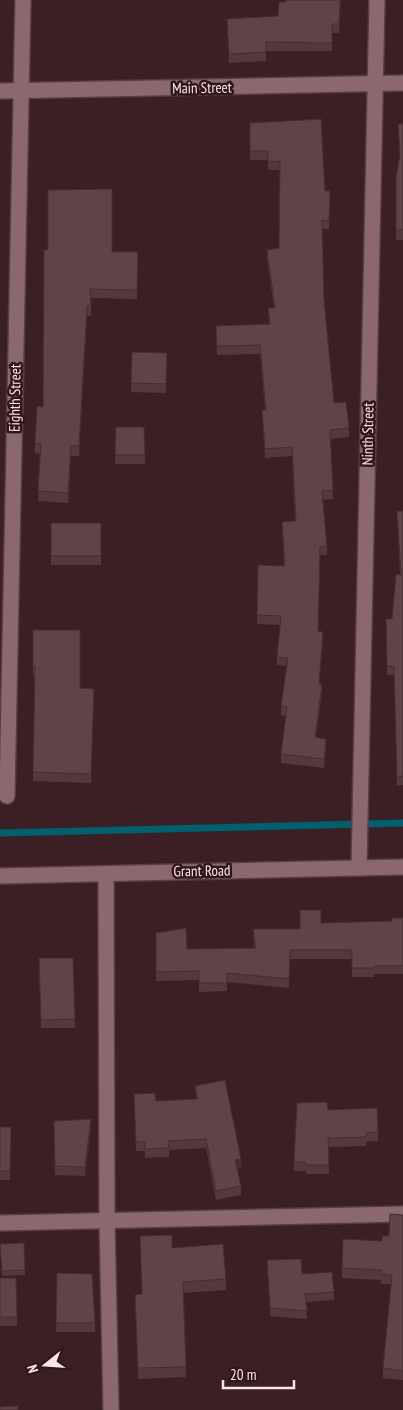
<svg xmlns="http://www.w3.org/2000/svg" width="403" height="1410" font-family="'PT Sans Narrow',sans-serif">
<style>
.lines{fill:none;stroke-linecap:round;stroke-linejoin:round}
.stream{stroke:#025f6e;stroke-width:7}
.minor-casing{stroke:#553d42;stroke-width:18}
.minor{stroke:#8a686e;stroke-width:15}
.wall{fill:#53393d}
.shaded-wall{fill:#432e32}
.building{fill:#604247;stroke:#432e32}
.labels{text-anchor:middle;stroke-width:5;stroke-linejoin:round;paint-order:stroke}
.street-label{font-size:15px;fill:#fae6e9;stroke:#30151b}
</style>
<rect width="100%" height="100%" fill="#3b1f24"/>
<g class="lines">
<path class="stream" d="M 0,833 L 403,823"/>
<defs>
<g id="minor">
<path d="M 0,91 L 403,83"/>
<path d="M 7,796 L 23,0"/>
<path d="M 359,868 L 377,0"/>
<path d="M 106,874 L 107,1221 L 111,1410"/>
<path d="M 0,876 L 403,867"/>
<path d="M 0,1223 L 403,1214"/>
</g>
</defs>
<use href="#minor" class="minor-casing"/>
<use href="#minor" class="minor"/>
</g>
<g class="wall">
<path d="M 286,0 L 341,0 L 339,33 L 332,33 L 332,51 L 266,51 L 266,61 L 229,63 L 227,19 L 278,16 L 286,2 Z"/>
<path d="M 250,123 L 325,191 L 330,191 L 329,229 L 322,229 L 324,300 L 334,403 L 349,428 L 349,437 L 330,439 L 333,499 L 323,500 L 327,546 L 327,555 L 320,555 L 318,631 L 323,641 L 319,684 L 322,694 L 316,737 L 326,748 L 324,768 L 281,763 L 281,754 L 286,716 L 281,715 L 281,706 L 287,666 L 277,665 L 277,657 L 280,625 L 257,624 L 258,565 L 284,566 L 282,522 L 295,521 L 292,456 L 265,458 L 262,410 L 265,410 L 260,354 L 217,355 L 216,326 L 269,324 L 268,308 L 274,308 L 267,259 L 267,250 L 279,248 L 280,170 L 268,170 L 268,160 L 250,160 Z"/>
<path d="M 398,124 L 403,124 L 403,240 L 396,240 L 396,177 L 400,157 Z"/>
<path d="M 48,250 L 138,252 L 137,299 L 91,298 L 91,316 L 87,316 L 79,456 L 71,456 L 68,503 L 38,501 L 40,454 L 35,453 L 35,444 L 43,407 Z"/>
<path d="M 167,353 L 166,393 L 131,392 L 131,383 Z"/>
<path d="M 116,427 L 144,427 L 145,464 L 115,464 Z"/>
<path d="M 397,511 L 403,511 L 403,785 L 397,786 L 394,675 L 387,675 L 386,619 L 392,619 L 400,575 Z"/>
<rect x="51" y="523" width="50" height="42"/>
<path d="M 33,630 L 80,688 L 94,698 L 91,783 L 33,781 L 35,675 L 33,675 Z"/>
<path d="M 403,918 L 403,974 L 374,974 L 374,977 L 352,977 L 352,959 L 290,959 L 289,988 L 227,982 L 227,991 L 199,992 L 199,980 L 156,981 L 156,933 L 187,949 L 254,948 L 253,929 L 300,929 L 321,923 L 392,921 Z"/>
<path d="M 39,967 L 75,1019 L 75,1028 L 41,1028 Z"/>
<path d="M 195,1086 L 241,1168 L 237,1168 L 241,1186 L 241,1195 L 216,1200 L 206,1148 L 169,1150 L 169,1157 L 145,1158 L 145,1151 L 136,1151 L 134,1094 L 156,1101 L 196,1100 Z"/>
<path d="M 328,1110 L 378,1132 L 378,1141 L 366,1142 L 366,1146 L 328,1147 L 329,1174 L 306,1174 L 306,1171 L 294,1171 L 294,1162 Z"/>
<path d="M 54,1121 L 91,1128 L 85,1176 L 55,1175 Z"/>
<path d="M 0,1127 L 11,1127 L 10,1180 L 0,1180 Z"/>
<path d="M 403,1215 L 403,1380 L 383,1378 L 383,1368 L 391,1284 L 381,1284 L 381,1280 L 342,1278 L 342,1268 L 389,1236 Z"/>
<path d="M 24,1243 L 25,1275 L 2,1276 L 0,1244 Z"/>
<path d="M 172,1248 L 226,1279 L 226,1290 L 183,1293 L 186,1377 L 138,1379 L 135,1295 L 141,1295 Z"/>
<path d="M 267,1260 L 302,1274 L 334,1292 L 334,1300 L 306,1302 L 307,1319 L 270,1316 Z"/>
<path d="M 57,1273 L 95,1323 L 95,1332 L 56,1332 Z"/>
<path d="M 0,1278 L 16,1278 L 17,1326 L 0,1326 Z"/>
</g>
<g class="shaded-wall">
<path d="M 87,306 L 87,316 L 79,456 L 79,446 Z"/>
<path d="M 71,446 L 71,456 L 68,503 L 68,493 Z"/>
<path d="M 323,632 L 323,641 L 319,693 L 319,684 Z"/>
<path d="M 322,685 L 322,694 L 315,746 L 315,737 Z"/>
<path d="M 326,739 L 326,748 L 324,768 L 324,759 Z"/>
<path d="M 91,1119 L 91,1128 L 85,1176 L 85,1167 Z"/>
<path d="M 241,1159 L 241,1168 L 235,1169 L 235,1160 Z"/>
</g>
<g class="building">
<path d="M 286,0 L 340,0 L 339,24 L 332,24 L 332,43 L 266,42 L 266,52 L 229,54 L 227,19 L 278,16 L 279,2 L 286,2 Z"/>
<path d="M 321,119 L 325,191 L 330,191 L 329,221 L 322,220 L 324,300 L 334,403 L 346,402 L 349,428 L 330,430 L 333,490 L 322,491 L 327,546 L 320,547 L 318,631 L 323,632 L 319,684 L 322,685 L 315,737 L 326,739 L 324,759 L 281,754 L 287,707 L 281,706 L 288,658 L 277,657 L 281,616 L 257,615 L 258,565 L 285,566 L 282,522 L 296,521 L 292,447 L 265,449 L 262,410 L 266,410 L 260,345 L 217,346 L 216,326 L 270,324 L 268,308 L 275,308 L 267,250 L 279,248 L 280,161 L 268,162 L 268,151 L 250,151 L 250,123 Z"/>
<path d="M 398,124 L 403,124 L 403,230 L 396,230 L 396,177 L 400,155 Z"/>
<path d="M 112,189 L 112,252 L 138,252 L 137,290 L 90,289 L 91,306 L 87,306 L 79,446 L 71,446 L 68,493 L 38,491 L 41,444 L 35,444 L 37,406 L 43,407 L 44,250 L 48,250 L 48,190 Z"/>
<path d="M 132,352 L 167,353 L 166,384 L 131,383 Z"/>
<path d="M 116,427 L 144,427 L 145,455 L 115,455 Z"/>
<path d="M 397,511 L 403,511 L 403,776 L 397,777 L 394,666 L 387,666 L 386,619 L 392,619 L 396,574 L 401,575 Z"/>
<rect x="51" y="523" width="50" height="33"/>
<path d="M 33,630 L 80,630 L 80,688 L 94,689 L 91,774 L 33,772 L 35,666 L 33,666 Z"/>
<path d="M 300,910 L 321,910 L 321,923 L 392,921 L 392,918 L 403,918 L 403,966 L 374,966 L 374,968 L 352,968 L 352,950 L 290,950 L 289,979 L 227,973 L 227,983 L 199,983 L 199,971 L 156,972 L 156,933 L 186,928 L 187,949 L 256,948 L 253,929 L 300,929 Z"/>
<path d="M 39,958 L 73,958 L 75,1019 L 41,1020 Z"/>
<path d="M 225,1080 L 241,1159 L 235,1160 L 241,1186 L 216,1191 L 206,1139 L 168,1141 L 169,1148 L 145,1149 L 145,1142 L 136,1142 L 134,1094 L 155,1093 L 156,1101 L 198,1099 L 195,1086 Z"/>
<path d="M 327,1102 L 328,1110 L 377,1108 L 378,1132 L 366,1133 L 366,1137 L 328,1138 L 329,1165 L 306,1165 L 306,1162 L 294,1162 L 297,1103 Z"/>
<path d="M 91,1119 L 85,1167 L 55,1166 L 54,1121 Z"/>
<path d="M 0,1127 L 11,1127 L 10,1171 L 0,1171 Z"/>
<path d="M 390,1214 L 403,1215 L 403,1371 L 383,1368 L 392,1275 L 381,1274 L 381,1270 L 342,1268 L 343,1239 L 382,1241 L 382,1236 L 389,1236 Z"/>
<path d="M 172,1235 L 172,1248 L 223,1244 L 226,1279 L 183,1282 L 186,1367 L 138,1368 L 135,1295 L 142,1294 L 140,1236 Z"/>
<path d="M 24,1243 L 25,1270 L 2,1271 L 0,1244 Z"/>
<path d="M 301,1259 L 302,1274 L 332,1272 L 334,1292 L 305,1294 L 307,1311 L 270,1308 L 267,1260 Z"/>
<path d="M 57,1273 L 92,1274 L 95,1323 L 56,1323 Z"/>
<path d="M 0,1278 L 16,1278 L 17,1317 L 0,1317 Z"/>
<path d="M 18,1406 L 18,1410 L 0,1410 L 0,1407 Z"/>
</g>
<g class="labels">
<g class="street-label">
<text transform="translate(202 88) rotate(-1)" y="5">Main Street</text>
<text transform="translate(15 398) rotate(-89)" y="5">Eighth Street</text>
<text transform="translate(368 434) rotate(-89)" y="5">Ninth Street</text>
<text transform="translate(202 871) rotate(-1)" y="5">Grant Road</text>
</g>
</g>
<g transform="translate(45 1365) rotate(253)" stroke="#30151b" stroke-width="4" paint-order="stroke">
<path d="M0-4L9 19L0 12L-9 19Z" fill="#fae6e9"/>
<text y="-8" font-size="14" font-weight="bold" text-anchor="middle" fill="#fae6e9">N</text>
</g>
<path d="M223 1380v8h71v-8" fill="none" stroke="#fae6e9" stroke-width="2.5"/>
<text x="230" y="1380" font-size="15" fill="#fae6e9" stroke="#30151b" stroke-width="4" paint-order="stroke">20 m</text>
</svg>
